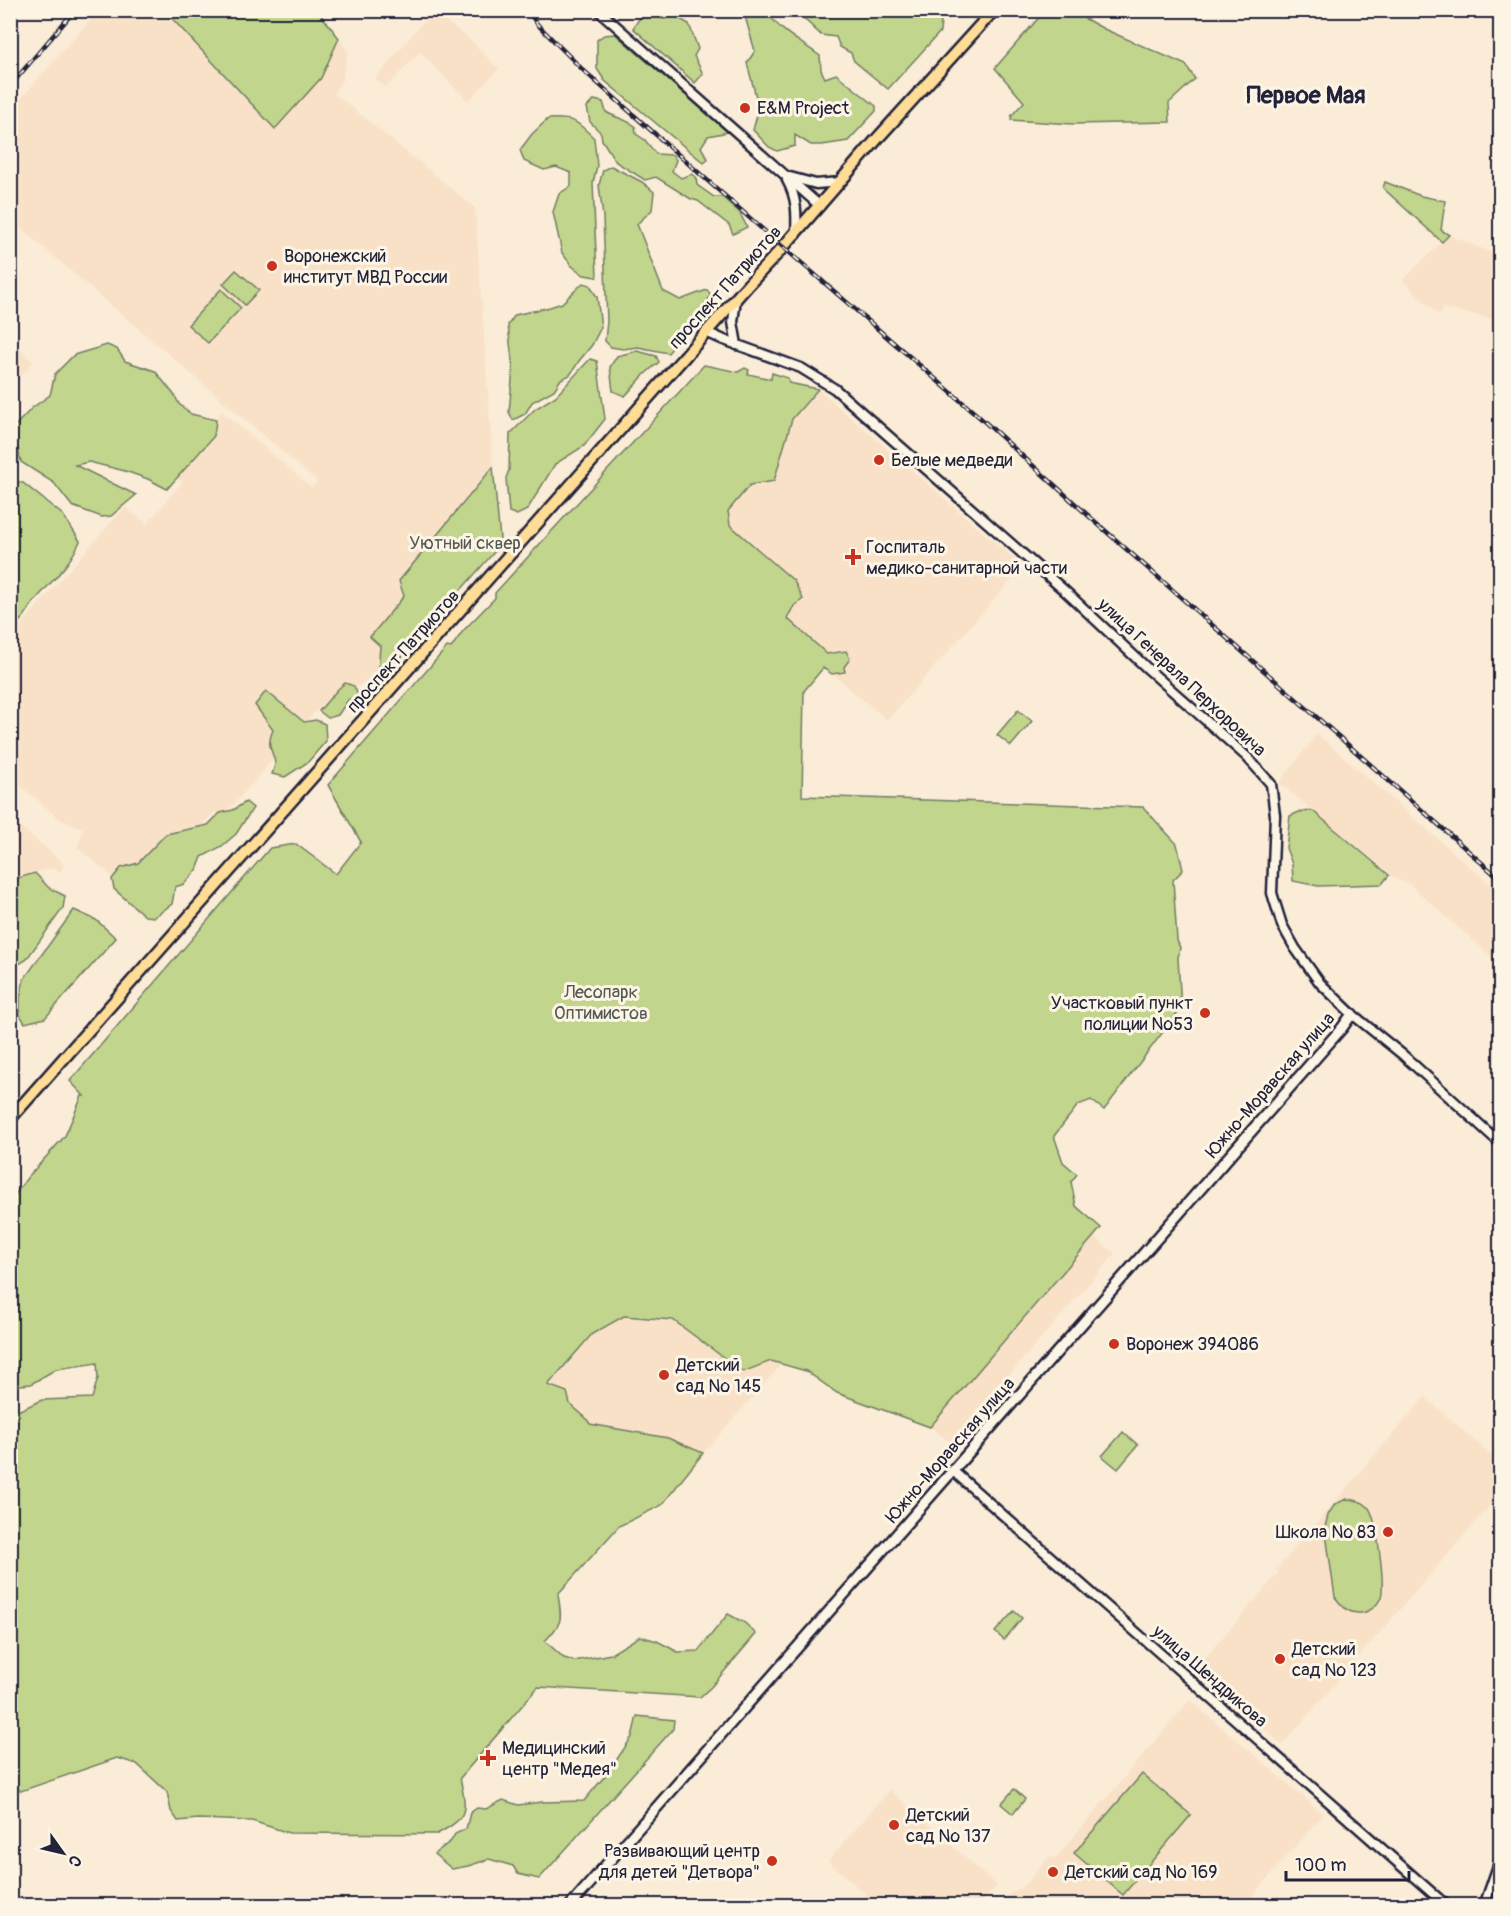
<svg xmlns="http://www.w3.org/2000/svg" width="1511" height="1916" font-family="Pangolin,sans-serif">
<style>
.built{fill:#f8e1c7}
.green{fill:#c1d68c;stroke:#727c64;stroke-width:1.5}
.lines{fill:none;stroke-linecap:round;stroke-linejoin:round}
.tertiary-casing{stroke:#22223b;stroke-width:13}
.secondary-casing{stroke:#22223b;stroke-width:14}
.trunk-casing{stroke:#22223b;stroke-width:15}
.tertiary{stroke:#fcf5e5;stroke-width:8}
.secondary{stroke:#fcf5e5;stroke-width:9}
.trunk{stroke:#ffdd96;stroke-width:10}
.rail-casing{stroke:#22223b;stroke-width:4.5}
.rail{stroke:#fcf5e5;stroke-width:2;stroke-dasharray:7;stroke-linecap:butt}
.poi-dot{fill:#c8321e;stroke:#fcf5e5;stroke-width:2}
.labels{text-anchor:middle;stroke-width:6;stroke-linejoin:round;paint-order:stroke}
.poi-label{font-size:18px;fill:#22223b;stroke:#fcf5e5;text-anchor:start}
.street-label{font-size:18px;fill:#22223b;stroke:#fcf5e5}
.park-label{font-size:18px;fill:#525853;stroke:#fcf5e5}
.district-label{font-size:24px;font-weight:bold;fill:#22223b;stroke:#fcf5e5}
</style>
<rect width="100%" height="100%" fill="#faecd7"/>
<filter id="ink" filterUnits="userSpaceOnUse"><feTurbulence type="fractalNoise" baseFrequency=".0167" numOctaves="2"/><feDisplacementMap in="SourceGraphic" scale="12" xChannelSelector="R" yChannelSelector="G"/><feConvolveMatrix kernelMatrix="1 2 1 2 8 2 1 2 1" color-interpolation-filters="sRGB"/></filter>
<g filter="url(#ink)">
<g class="built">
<path d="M 98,11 L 318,11 L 348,51 L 342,80 L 334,93 L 475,208 L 493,467 L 399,581 L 404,596 L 370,637 L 381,646 L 378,672 L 353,689 L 344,683 L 312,715 L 227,812 L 214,812 L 185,844 L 123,885 L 78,848 L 83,828 L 61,820 L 11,778 L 11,636 L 125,507 L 147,524 L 182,482 L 171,473 L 222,412 L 312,488 L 317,481 L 11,220 L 10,111 Z"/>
<path d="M 438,15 L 472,42 L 499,69 L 468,101 L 420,52 L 386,87 L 375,79 L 425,20 Z"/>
<path d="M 1449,235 L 1500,256 L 1500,321 L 1444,308 L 1438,315 L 1403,280 Z"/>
<path d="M 11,341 L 33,362 L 11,387 Z"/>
<path d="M 818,389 L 1023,567 L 887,720 L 682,547 Z"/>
<path d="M 1317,734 L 1500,893 L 1500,964 L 1408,883 L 1398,880 L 1279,783 Z"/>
<path d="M 10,818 L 64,864 L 60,872 L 54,868 L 11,878 Z"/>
<path d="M 1094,1236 L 1115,1254 L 950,1442 L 931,1427 Z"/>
<path d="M 630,1290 L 788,1357 L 703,1453 L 668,1438 L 579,1422 L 541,1393 Z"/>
<path d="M 1425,1397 L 1500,1463 L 1500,1494 L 1282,1745 L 1196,1668 L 1279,1573 L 1276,1570 Z"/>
<path d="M 1190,1700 L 1323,1814 L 1245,1905 L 992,1906 L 1026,1884 L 1050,1856 L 1055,1859 Z"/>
<path d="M 890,1790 L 997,1886 L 979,1905 L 878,1905 L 828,1861 Z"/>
</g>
<g class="green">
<path d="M 1054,10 L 1071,11 L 1104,29 L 1186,65 L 1195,79 L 1169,103 L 1170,122 L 1073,124 L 1011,120 L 1012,115 L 1024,102 L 995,68 L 1043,13 Z"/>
<path d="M 165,11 L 318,11 L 339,38 L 321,78 L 275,129 Z"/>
<path d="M 750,11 L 767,11 C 778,31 802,42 820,56 L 821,70 L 825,78 L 836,74 L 876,106 L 876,111 L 848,141 L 822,145 L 811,145 L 795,135 L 795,146 L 777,151 L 769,147 L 753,130 L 759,108 L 747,63 L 755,51 L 746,20 Z"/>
<path d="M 796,11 L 942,11 L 940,32 L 888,89 L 854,61 L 851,53 L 840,47 L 836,37 L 821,35 Z"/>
<path d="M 643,13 L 664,19 L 673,15 L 689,24 L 698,49 L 694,56 L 703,74 L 695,83 L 633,28 Z"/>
<path d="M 615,34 L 728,132 L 708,136 L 701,147 L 708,159 L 704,163 L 605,81 L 597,69 L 597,40 L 604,35 Z"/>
<path d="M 594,100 L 603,102 L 606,112 C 616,118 626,119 635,126 L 636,134 L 645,140 L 656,154 L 673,155 L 676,160 L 672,171 L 681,178 L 692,174 L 696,177 L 697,185 L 714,197 L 722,197 L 739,212 L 747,227 L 733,234 L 729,225 L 698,201 L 691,199 L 656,177 L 645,180 L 616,162 L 602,140 L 601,133 L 590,122 L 587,107 Z"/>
<path d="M 548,119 C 574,118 576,120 594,138 L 597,166 L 593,183 L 597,277 L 584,275 L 572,266 L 562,253 L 553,212 L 559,194 L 571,186 L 571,173 L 556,167 L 544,170 L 524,161 L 520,150 L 532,134 Z"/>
<path d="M 611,166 L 642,182 L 654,192 L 652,210 L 637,224 L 663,291 L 680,300 L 707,290 L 711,295 L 696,319 L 668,353 L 638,347 L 623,349 L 611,347 L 605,341 L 607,321 L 603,217 L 599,185 L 603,170 Z"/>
<path d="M 1385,182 L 1421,196 L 1445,201 L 1441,230 L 1449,235 L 1442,242 L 1383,188 Z"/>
<path d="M 236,270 L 259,290 L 245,305 L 223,284 Z"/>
<path d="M 583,283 L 590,285 L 597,297 L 601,327 L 592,345 L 579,361 L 570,375 L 561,379 L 554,390 L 532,402 L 525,414 L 513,420 L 509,412 L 513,369 L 508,325 L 515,315 L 550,307 L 562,303 Z"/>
<path d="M 221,289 L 241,308 L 208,343 L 188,325 Z"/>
<path d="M 107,345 L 117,349 L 125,361 L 155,371 L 175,396 L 179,404 L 191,414 L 216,420 L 214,436 L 167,489 L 148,479 L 125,471 L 89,462 L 75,465 L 136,495 L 111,516 L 102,517 L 72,506 L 54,483 L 21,462 L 13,428 L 32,408 L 50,395 L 55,374 L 74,355 Z"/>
<path d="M 637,351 L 656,356 L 659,362 L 645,374 L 625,396 L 613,391 L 610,367 L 617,356 Z"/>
<path d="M 590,359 L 597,361 L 605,419 L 584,446 L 555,464 L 527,510 L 517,515 L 509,512 L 506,478 L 509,470 L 510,434 L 535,409 L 556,396 Z"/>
<path d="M 704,365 L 738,372 L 745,368 L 749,370 L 748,374 L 771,379 L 772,373 L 788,378 L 789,383 L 818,389 L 792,419 L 774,481 L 750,485 L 728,511 L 730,525 L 794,581 L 803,599 L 794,606 L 787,618 L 827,654 L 846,651 L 850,659 L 844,667 L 845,672 L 832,674 L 823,668 L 804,691 L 802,796 L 1143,807 L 1177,844 L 1183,870 L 1173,880 L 1177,940 L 1180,948 L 1178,958 L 1181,1008 L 1104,1110 L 1091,1100 L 1078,1105 L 1054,1136 L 1063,1162 L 1077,1174 L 1071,1182 L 1076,1206 L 1101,1228 L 930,1427 L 837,1393 L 806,1371 L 771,1361 L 743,1372 L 673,1320 L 624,1316 L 592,1334 L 548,1385 L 567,1392 L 570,1404 L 586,1418 L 590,1424 L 668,1438 L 703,1453 L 662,1505 L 619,1526 L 558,1594 C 562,1621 563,1622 545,1641 L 564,1658 L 574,1661 L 611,1654 L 640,1636 L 657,1641 L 678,1652 L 698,1651 L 728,1614 L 745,1623 L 756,1634 L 711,1687 L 700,1697 L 538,1687 L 460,1778 C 467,1811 469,1817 437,1834 L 289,1833 L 252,1821 L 198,1819 L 178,1821 L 171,1811 L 167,1792 L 137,1764 L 117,1758 L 21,1791 L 17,1788 L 11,1793 L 11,1414 L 42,1400 L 92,1398 L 98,1378 L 97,1363 L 56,1369 L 31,1384 L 11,1386 L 11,1200 L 27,1178 L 65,1136 L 82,1096 L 84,1096 L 70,1081 L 270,848 L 296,844 L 336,874 L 361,842 L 328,785 L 447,647 L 451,648 L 463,631 L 495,598 L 495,593 Z"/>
<path d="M 493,467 L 500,539 L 497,549 L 385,676 L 378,672 L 380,646 L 370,637 L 404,596 L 399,581 Z"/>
<path d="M 11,480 L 23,483 L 63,515 L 80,541 C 69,567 51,581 34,602 C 27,610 25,619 16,624 L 10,622 Z"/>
<path d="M 345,683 L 354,686 L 358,695 L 348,700 L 338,715 L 328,718 L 319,711 L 338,689 Z"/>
<path d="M 266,691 L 304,722 L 316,720 L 325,724 L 326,741 L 308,762 L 285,777 L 272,774 C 273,771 275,768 275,764 C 274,750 265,749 273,730 L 255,705 Z"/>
<path d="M 1018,710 L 1032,721 L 1011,746 L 997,735 Z"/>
<path d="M 246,802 L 253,808 L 236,834 L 222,846 L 202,857 L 197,870 L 184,884 L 175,887 L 172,904 L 154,917 L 145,916 L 114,889 L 112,879 L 121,868 L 138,863 L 166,834 L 208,825 L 220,813 L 233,810 Z"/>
<path d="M 1313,811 L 1389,875 L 1382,884 L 1318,886 L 1293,881 L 1292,864 L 1286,848 L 1290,816 L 1299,812 Z"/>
<path d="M 35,873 L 49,888 L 65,896 L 63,908 L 26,960 L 17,965 L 11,955 L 11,880 Z"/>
<path d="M 74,910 L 96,920 L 116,938 L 45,1018 L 25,1023 L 20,1015 L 20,998 L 24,979 Z"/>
<path d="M 1123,1432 L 1138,1445 L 1118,1469 L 1102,1456 Z"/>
<path d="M 1347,1499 C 1355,1500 1363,1501 1368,1507 C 1377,1516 1385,1584 1381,1597 C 1378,1605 1370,1612 1361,1613 C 1348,1614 1342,1606 1335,1597 L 1325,1527 L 1328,1515 L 1335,1504 Z"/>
<path d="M 1014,1611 L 1022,1618 L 1004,1640 L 995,1632 Z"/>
<path d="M 637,1716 L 674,1720 L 673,1729 L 539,1879 L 518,1874 L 513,1866 L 489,1859 L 468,1866 L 452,1869 L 434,1854 L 451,1841 L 455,1834 L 466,1829 L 470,1813 L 477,1808 L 486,1809 L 503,1800 L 518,1805 L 542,1802 L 584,1801 L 609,1771 L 632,1737 Z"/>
<path d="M 1142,1774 L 1191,1815 L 1123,1895 L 1074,1853 Z"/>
<path d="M 1014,1789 L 1025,1799 L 1013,1814 L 1001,1804 Z"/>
</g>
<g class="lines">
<defs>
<g id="tertiary">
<path d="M 598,10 L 820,206"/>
<path d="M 790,177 L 816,184 L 840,182"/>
<path d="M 787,180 C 797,198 797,214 796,234"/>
<path d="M 736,299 L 733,322 L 737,345"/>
<path d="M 706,332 L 724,340 L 801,368 L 835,389 L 1065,591 L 1149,670 L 1247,757 L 1271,784 L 1275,815 L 1272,893 L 1282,925 L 1295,948 L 1320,983 L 1352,1014 L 1403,1055 L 1500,1143"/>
<path d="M 953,1471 L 1447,1906"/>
<path d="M 1484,1906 L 1500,1860"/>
</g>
<path id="secondary" d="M 570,1906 L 1342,1028 L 1352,1014"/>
<path id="trunk" d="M 10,1119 L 748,285 L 777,254 L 877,139 L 994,10"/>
</defs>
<use href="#tertiary" class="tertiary-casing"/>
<use href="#secondary" class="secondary-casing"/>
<use href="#trunk" class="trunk-casing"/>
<use href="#tertiary" class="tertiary"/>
<use href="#secondary" class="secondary"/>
<use href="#trunk" class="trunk"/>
<defs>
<g id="rail">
<path d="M 527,10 L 538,25 L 583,70 L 761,228 L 976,414 L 1091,518 L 1500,879"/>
<path d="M 10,86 L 75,10"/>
</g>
</defs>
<use href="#rail" class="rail-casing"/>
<use href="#rail" class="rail"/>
</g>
</g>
<g class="poi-dot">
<circle cx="745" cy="108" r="6"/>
<circle cx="272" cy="266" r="6"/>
<circle cx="879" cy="460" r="6"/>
<path d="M850 548h6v6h6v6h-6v6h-6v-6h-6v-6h6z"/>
<circle cx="1205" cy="1013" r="6"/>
<circle cx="1114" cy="1344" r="6"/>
<circle cx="664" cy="1375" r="6"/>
<circle cx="1388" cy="1532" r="6"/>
<circle cx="1280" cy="1659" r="6"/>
<path d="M485 1749h6v6h6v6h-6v6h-6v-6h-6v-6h6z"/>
<circle cx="894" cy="1825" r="6"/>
<circle cx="772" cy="1861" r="6"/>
<circle cx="1053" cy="1872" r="6"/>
</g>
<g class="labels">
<g class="poi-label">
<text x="757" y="114">E&amp;M Project</text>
<text x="284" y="262">Воронежский<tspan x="284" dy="21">институт МВД России</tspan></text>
<text x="891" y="466">Белые медведи</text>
<text x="866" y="553">Госпиталь<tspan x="866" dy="21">медико-санитарной части</tspan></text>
<text x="1193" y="1009" text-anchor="end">Участковый пункт<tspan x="1193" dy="21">полиции №53</tspan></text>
<text x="1126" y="1350">Воронеж 394086</text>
<text x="676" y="1371">Детский<tspan x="676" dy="21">сад № 145</tspan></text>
<text x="1376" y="1538" text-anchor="end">Школа № 83</text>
<text x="1292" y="1655">Детский<tspan x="1292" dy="21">сад № 123</tspan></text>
<text x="502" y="1754">Медицинский<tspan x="502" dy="21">центр "Медея"</tspan></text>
<text x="906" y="1821">Детский<tspan x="906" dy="21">сад № 137</tspan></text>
<text x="760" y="1857" text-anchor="end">Развивающий центр<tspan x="760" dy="21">для детей "Детвора"</tspan></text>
<text x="1065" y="1878">Детский сад № 169</text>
</g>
<g class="street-label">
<text transform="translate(725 287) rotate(-48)" y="6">проспект Патриотов</text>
<text transform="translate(403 651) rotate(-48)" y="6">проспект Патриотов</text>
<text transform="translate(1182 677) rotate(43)" y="6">улица Генерала Перхоровича</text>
<text transform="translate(1270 1085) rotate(-49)" y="6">Южно-Моравская улица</text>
<text transform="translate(950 1450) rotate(-49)" y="6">Южно-Моравская улица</text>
<text transform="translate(1210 1676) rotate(41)" y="6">улица Шендрикова</text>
</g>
<g class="park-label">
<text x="465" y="549">Уютный сквер</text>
<text x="601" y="998">Лесопарк<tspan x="601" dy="21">Оптимистов</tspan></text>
</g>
<g class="district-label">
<text x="1306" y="103">Первое Мая</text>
</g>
</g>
<rect width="1511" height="1916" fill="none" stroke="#fcf5e5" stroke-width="36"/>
<rect x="18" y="18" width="1475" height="1880" fill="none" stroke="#22223b" stroke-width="2" filter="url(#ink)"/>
<g transform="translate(63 1853) rotate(124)" stroke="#fcf5e5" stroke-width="4.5" paint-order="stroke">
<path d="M0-4.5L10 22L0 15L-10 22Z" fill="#22223b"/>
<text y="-9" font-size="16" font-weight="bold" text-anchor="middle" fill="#22223b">С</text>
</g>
<path d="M1286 1871v9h123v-9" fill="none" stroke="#22223b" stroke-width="3"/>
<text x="1295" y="1871" font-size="18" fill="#22223b" stroke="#fcf5e5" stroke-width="4.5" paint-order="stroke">100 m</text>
</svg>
